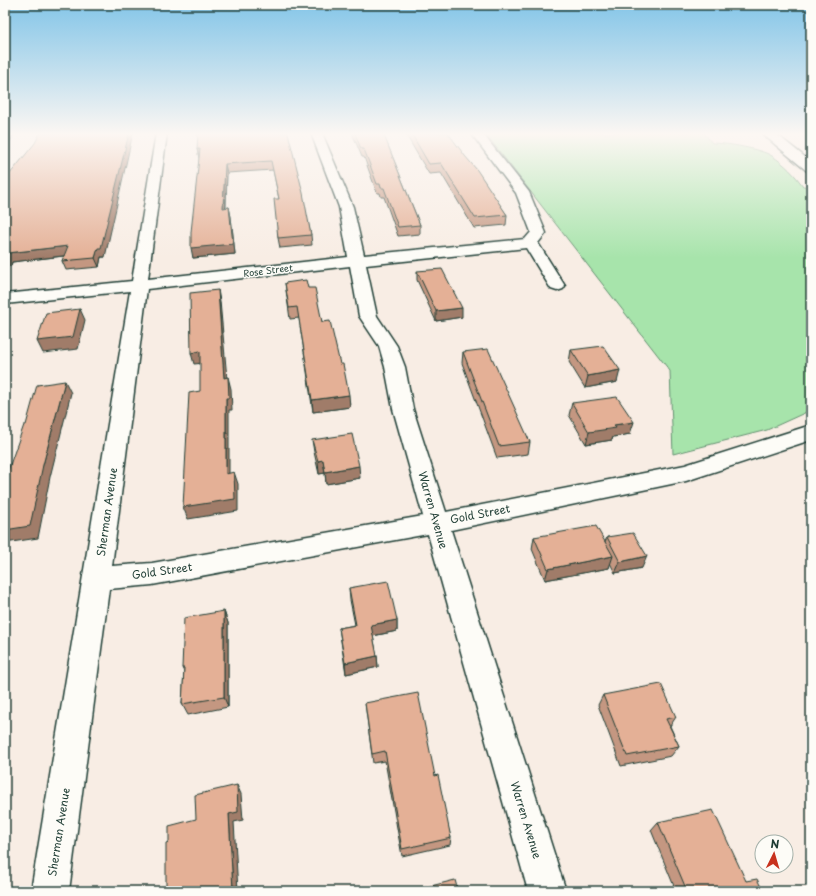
<svg xmlns="http://www.w3.org/2000/svg" width="816" height="896" font-family="'Playpen Sans',sans-serif">
<style>
.green{fill:#a7e4ab;stroke:#639070}
.lines{fill:none;stroke-linecap:round;stroke-linejoin:round}
.street-casing{stroke:#1f3d34;stroke-width:3}
.street{fill:#fdfcf7;fill-rule:evenodd}
.wall{fill:#c49781;stroke:#1f3d34}
.shaded-wall{fill:#a07b69;stroke:#1f3d34}
.building{fill:#e4b096;stroke:#1f3d34}
.labels{text-anchor:middle;stroke-width:3;stroke-linejoin:round;paint-order:stroke}
.far-street-label{font-size:9px;fill:#1f3d34;stroke:#fdfcf7}
.street-label{font-size:11px;fill:#1f3d34;stroke:#fdfcf7}
</style>
<rect width="100%" height="100%" fill="#f8ede4"/>
<filter id="ink" filterUnits="userSpaceOnUse"><feTurbulence type="fractalNoise" baseFrequency=".025" numOctaves="2"/><feDisplacementMap in="SourceGraphic" scale="8" xChannelSelector="R" yChannelSelector="G"/><feConvolveMatrix kernelMatrix="1 2 1 2 8 2 1 2 1" color-interpolation-filters="sRGB"/></filter>
<g filter="url(#ink)">
<path class="green" d="M 485,133 L 704,133 L 712,143 C 726,143 761,149 772,156 C 785,164 795,175 803,186 L 811,187 L 811,410 L 767,430 L 673,454 L 670,371 Z"/>
<g class="lines">
<defs>
<g id="street">
<path d="M 5,133 L 14,133 L 9,141 L 5,142 Z"/>
<path d="M 156,133 L 167,133 L 148,279 L 348,257 L 339,207 L 311,133 L 322,133 L 353,207 L 364,255 L 525,239 L 531,232 L 516,193 L 471,133 L 482,133 L 529,192 L 546,233 L 538,243 L 565,286 L 563,289 L 557,291 L 551,289 L 526,248 L 366,265 L 377,316 L 397,346 L 405,367 L 413,409 L 446,512 L 685,465 L 811,425 L 811,440 L 686,481 L 451,530 L 566,891 L 528,891 L 428,534 L 152,585 L 109,589 L 69,891 L 31,891 L 130,291 L 5,304 L 5,294 L 132,281 ZM 350,266 L 359,316 L 379,346 L 385,367 L 393,409 L 423,516 L 152,563 L 112,566 L 147,289 Z"/>
<path d="M 763,133 L 775,133 L 811,162 L 811,172 L 807,171 L 764,135 Z"/>
</g>
</defs>
<use href="#street" class="street-casing"/>
<use href="#street" class="street"/>
</g>
<g class="wall">
<path d="M 288,133 L 311,235 L 312,245 L 280,248 L 278,238 L 279,199 L 273,170 L 227,173 L 226,208 L 229,207 L 231,217 L 235,254 L 193,258 L 199,158 L 197,149 Z"/>
<path d="M 352,133 L 383,133 L 420,225 L 420,234 L 398,236 L 384,197 L 381,197 L 380,193 L 377,193 L 364,157 L 362,157 Z"/>
<path d="M 405,133 L 448,133 L 507,215 L 506,225 L 474,228 L 441,173 L 429,174 Z"/>
<path d="M 5,180 L 105,257 L 101,257 L 99,267 L 66,270 L 62,261 L 64,256 L 12,262 L 11,266 Z"/>
<path d="M 417,271 L 462,317 L 436,321 L 417,280 Z"/>
<path d="M 285,283 L 308,288 L 340,364 L 350,407 L 313,412 L 299,318 L 290,319 Z"/>
<path d="M 571,350 L 617,382 L 585,388 L 569,362 Z"/>
<path d="M 463,352 L 530,442 L 528,454 L 497,458 L 462,363 Z"/>
<path d="M 572,403 L 630,434 L 613,437 L 612,440 L 586,444 L 569,415 Z"/>
<path d="M 312,440 L 360,478 L 326,484 L 325,473 L 319,474 L 314,452 Z"/>
<path d="M 534,537 L 605,542 L 607,537 L 642,568 L 615,573 L 610,563 L 609,568 L 545,580 L 532,549 Z"/>
<path d="M 349,588 L 397,620 L 397,631 L 373,636 L 377,656 L 378,667 L 346,674 L 339,628 L 355,625 L 350,600 Z"/>
<path d="M 224,611 L 228,623 L 228,707 L 188,715 L 182,704 L 184,672 L 182,668 Z"/>
<path d="M 603,695 L 676,717 L 670,726 L 679,746 L 671,756 L 621,766 L 598,705 Z"/>
<path d="M 365,703 L 435,776 L 451,838 L 450,845 L 402,856 L 385,761 L 373,763 Z"/>
<path d="M 658,822 L 746,881 L 763,891 L 676,891 L 651,830 Z"/>
</g>
<g class="shaded-wall">
<path d="M 129,133 L 133,133 L 105,257 L 101,257 L 99,267 L 95,258 Z"/>
<path d="M 197,149 L 200,149 L 199,158 Z"/>
<path d="M 225,164 L 227,173 L 225,218 L 223,208 Z"/>
<path d="M 229,207 L 231,217 L 235,254 L 193,258 L 191,248 Z"/>
<path d="M 68,246 L 71,255 L 12,262 L 11,266 L 5,267 L 5,257 L 8,253 Z"/>
<path d="M 218,290 L 220,301 L 228,390 L 224,378 Z"/>
<path d="M 462,308 L 462,317 L 436,321 L 436,311 Z"/>
<path d="M 80,309 L 85,320 L 78,349 L 43,353 L 37,341 Z"/>
<path d="M 200,351 L 204,363 L 194,364 L 191,353 Z"/>
<path d="M 620,370 L 617,382 L 585,388 L 588,376 Z"/>
<path d="M 228,377 L 231,389 L 232,410 L 229,410 L 229,486 L 226,474 L 226,398 Z"/>
<path d="M 65,381 L 71,393 L 50,477 L 38,538 L 5,543 L 5,530 L 43,465 Z"/>
<path d="M 349,395 L 350,407 L 313,412 L 312,400 Z"/>
<path d="M 634,422 L 630,434 L 613,437 L 612,440 L 586,444 L 589,432 L 614,425 Z"/>
<path d="M 323,460 L 325,473 L 319,474 L 318,461 Z"/>
<path d="M 359,466 L 360,478 L 326,484 L 325,472 Z"/>
<path d="M 234,472 L 238,484 L 238,511 L 188,519 L 183,507 Z"/>
<path d="M 613,556 L 609,568 L 545,580 L 548,569 Z"/>
<path d="M 647,556 L 642,568 L 615,573 L 620,562 Z"/>
<path d="M 224,611 L 228,623 L 228,707 L 224,697 Z"/>
<path d="M 397,620 L 397,631 L 372,636 L 371,625 Z"/>
<path d="M 377,656 L 378,667 L 346,674 L 345,663 Z"/>
<path d="M 237,785 L 241,794 L 243,820 L 234,822 L 238,891 L 233,891 L 229,814 Z"/>
</g>
<g class="building">
<path d="M 40,133 L 129,133 L 101,248 L 98,248 L 95,258 L 62,261 L 68,246 L 8,253 L 6,257 L 5,257 L 5,180 L 35,143 Z"/>
<path d="M 198,133 L 288,133 L 303,193 L 311,235 L 278,238 L 274,199 L 279,199 L 271,161 L 225,164 L 223,208 L 229,207 L 233,244 L 191,248 L 191,232 L 200,149 L 197,149 Z"/>
<path d="M 355,133 L 383,133 L 420,225 L 398,227 L 384,188 L 381,188 L 380,184 L 377,184 L 364,149 L 361,149 Z"/>
<path d="M 411,133 L 448,133 L 465,156 L 477,170 L 507,215 L 475,218 L 441,163 L 429,164 Z"/>
<path d="M 442,269 L 462,308 L 436,311 L 417,271 Z"/>
<path d="M 306,280 L 308,288 L 315,288 L 322,322 L 330,321 L 340,364 L 343,364 L 349,395 L 312,400 L 297,307 L 289,308 L 285,283 Z"/>
<path d="M 218,290 L 224,378 L 228,377 L 229,398 L 226,398 L 226,474 L 234,472 L 235,499 L 183,507 L 189,393 L 200,391 L 200,351 L 191,353 L 190,293 Z"/>
<path d="M 80,309 L 73,337 L 37,341 L 46,313 Z"/>
<path d="M 603,346 L 620,370 L 588,376 L 571,350 Z"/>
<path d="M 488,349 L 530,442 L 499,446 L 463,352 Z"/>
<path d="M 65,381 L 43,465 L 30,526 L 5,530 L 5,479 L 24,425 L 26,425 L 37,385 Z"/>
<path d="M 617,397 L 634,422 L 614,425 L 616,428 L 589,432 L 572,403 Z"/>
<path d="M 352,434 L 359,466 L 325,472 L 323,460 L 318,461 L 312,440 Z"/>
<path d="M 596,526 L 613,556 L 548,569 L 534,537 Z"/>
<path d="M 633,533 L 647,556 L 620,562 L 607,537 Z"/>
<path d="M 388,581 L 397,620 L 371,625 L 377,656 L 345,663 L 339,628 L 356,625 L 349,588 Z"/>
<path d="M 224,611 L 224,697 L 182,704 L 184,668 L 182,668 L 184,618 Z"/>
<path d="M 661,684 L 676,717 L 666,719 L 679,746 L 627,756 L 603,695 Z"/>
<path d="M 418,693 L 435,776 L 438,775 L 451,838 L 402,849 L 385,751 L 372,754 L 365,703 Z"/>
<path d="M 237,785 L 238,812 L 229,814 L 233,891 L 166,891 L 166,843 L 169,842 L 169,826 L 196,819 L 195,795 Z"/>
<path d="M 713,810 L 746,881 L 757,879 L 763,891 L 687,891 L 658,822 Z"/>
<path d="M 455,880 L 458,891 L 411,891 Z"/>
</g>
</g>
<linearGradient id="sky" x2="0" y2="1"><stop stop-color="#83c5e8"/><stop offset="0.52" stop-color="#fcf7f3"/><stop offset="1" stop-color="#fcf7f3" stop-opacity="0"/></linearGradient>
<rect width="816" height="258" fill="url(#sky)"/>
<g class="labels">
<g class="far-street-label">
<text transform="translate(268 271) rotate(-7)" y="3">Rose Street</text>
</g>
<g class="street-label">
<text transform="translate(433 510) rotate(74)" y="4">Warren Avenue</text>
<text transform="translate(107 512) rotate(-82)" y="4">Sherman Avenue</text>
<text transform="translate(480 514) rotate(-11)" y="4">Gold Street</text>
<text transform="translate(162 571) rotate(-8)" y="4">Gold Street</text>
<text transform="translate(526 820) rotate(73)" y="4">Warren Avenue</text>
<text transform="translate(59 832) rotate(-81)" y="4">Sherman Avenue</text>
</g>
</g>
<rect width="816" height="896" fill="none" stroke="#fdfcf7" stroke-width="20"/>
<rect x="10" y="10" width="796" height="876" fill="none" stroke="#1f3d34" stroke-width="1.5" filter="url(#ink)"/>
<g transform="translate(774 854) rotate(5)"><circle r="19" fill="#fdfcf7" stroke="#a4b0a9"/>
<path d="M0-3L7 15L0 10L-7 15Z" fill="#c8321e"/>
<text y="-6" font-size="11" font-weight="bold" text-anchor="middle" fill="#1f3d34">N</text>
</g>
</svg>
